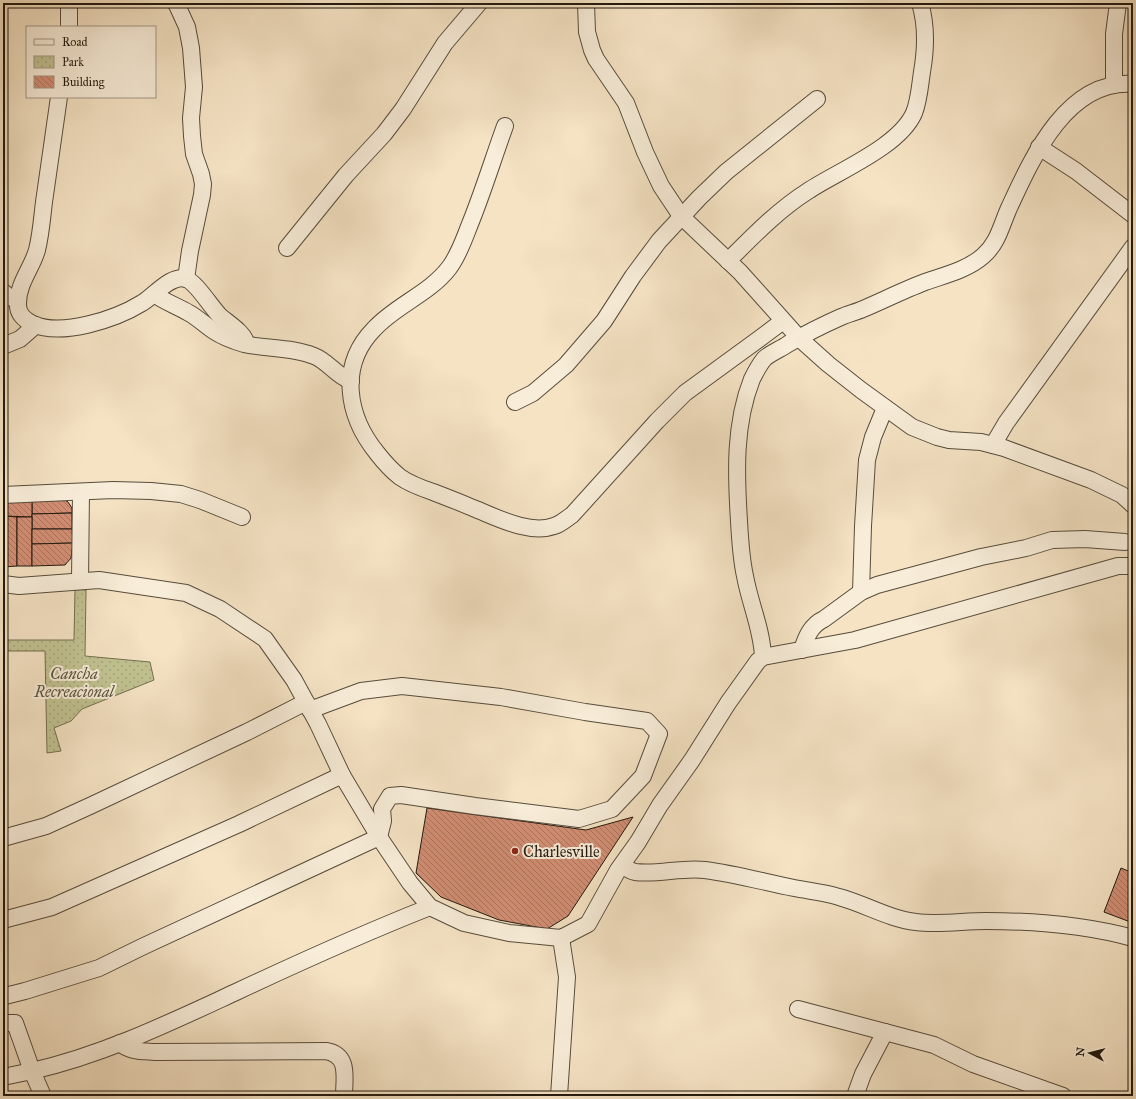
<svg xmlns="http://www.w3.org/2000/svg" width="1136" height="1099" font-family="'IM FELL Great Primer',serif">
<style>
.park{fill:url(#park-dots);stroke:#726e50}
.building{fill:url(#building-back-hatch);stroke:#22190f}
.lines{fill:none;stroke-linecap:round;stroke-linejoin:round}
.minor-casing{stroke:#574c3c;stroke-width:18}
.minor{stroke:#f8edd9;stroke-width:16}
.poi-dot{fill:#8f2418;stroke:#f8edd9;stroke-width:1.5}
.labels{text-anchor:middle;stroke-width:4;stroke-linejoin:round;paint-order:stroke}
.park-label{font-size:16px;font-style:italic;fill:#5a543c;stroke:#f8edd9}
.poi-label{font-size:16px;fill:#22190f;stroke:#f8edd9;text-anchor:start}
</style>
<defs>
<pattern id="park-dots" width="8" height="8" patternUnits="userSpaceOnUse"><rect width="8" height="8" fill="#c1c291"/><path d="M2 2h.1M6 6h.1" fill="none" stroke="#a6a67c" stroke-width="1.8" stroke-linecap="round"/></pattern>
<pattern id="building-back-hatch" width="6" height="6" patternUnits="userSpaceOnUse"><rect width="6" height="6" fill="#d28e74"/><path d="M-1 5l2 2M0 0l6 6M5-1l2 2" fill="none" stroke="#aa735e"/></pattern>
</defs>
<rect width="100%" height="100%" fill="#f5e3c4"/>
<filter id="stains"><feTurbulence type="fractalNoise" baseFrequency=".005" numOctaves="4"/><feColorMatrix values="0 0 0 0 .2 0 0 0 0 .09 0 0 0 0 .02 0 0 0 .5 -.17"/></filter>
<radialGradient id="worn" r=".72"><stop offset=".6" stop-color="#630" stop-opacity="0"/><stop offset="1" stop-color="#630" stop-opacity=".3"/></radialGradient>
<path class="park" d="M 75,589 L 86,590 L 85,656 L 150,662 L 154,680 L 82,709 L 71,721 L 54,728 L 61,751 L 47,753 L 45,651 L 3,651 L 3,640 L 74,640 Z"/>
<g class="building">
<path d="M 32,498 L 61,498 L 68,502 L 72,508 L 72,513 L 32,514 Z"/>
<path d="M 32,498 L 32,517 L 3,516 L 3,500 Z"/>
<path d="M 72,513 L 72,529 L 32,529 L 32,514 Z"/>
<path d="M 3,516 L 5,516 L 3,567 Z"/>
<path d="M 5,516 L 17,517 L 17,566 L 3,567 Z"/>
<rect x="17" y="517" width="15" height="49"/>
<path d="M 32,529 L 72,529 L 73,543 L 32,544 Z"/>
<path d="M 73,543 L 71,558 L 65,565 L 32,566 L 32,544 Z"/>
<path d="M 427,808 L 586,830 L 633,817 L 568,916 L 547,929 L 499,920 L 441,897 L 416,873 Z"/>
<path d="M 1121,868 L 1133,873 L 1133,923 L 1104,912 Z"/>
</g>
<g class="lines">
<defs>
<g id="minor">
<path d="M 176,3 L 187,27 L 191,48 L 194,87 L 191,118 L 192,136 L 194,154 L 201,174 L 203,184 L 202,195 L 190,251 L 186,279"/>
<path d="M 586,3 L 587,32 L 592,50 L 596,59 L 626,103 L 645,152 L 661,186 L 681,216 L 740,272 L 799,338 L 828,364 L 861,390 L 912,427 L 937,437 L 949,440 L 981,442 L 1004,448 L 1091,480 L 1122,495 L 1133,505"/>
<path d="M 69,27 L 69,3"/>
<path d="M 1114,85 L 1114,34 L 1118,3"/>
<path d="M 59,97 C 54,132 49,167 44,202 C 42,218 41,234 37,250 C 32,268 18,283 18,303 C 17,313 24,320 33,324 C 62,337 116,319 142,303 C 154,296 171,274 186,279 C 196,282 211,307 220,316 C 228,323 246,334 246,344"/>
<path d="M 505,126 C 493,159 483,192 470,224 C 464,239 459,255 449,268 C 429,294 396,305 374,329 C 338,366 347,416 377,453 C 384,462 391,470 400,477 C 410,484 421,488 433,492 C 446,497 459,502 473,508 C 496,517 529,535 554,526 C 561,524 566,519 572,515 L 657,421 L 685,393 L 759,339 L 783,321"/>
<path d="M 1039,147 L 1076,171 L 1133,215"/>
<path d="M 287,248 L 346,175 L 384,134 L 403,109 L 445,43 L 479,3"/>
<path d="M 728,261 C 753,236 778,210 808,191 C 838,171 899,147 914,113 C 919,101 920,85 922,72 C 926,49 927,26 920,3"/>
<path d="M 3,292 L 9,297 L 18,300"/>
<path d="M 154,294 C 165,302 177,306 189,313 C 198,318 205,325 214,331 C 223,337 234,341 244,344 C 266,349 293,347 314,356 C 328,361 336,376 351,381"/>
<path d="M 3,346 L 20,339 L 36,325"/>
<path d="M 515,402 L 533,393 L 566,365 L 604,321 L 633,276 L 659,241 L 699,198 L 726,172 L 817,99"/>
<path d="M 993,445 L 1006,423 L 1133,247"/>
<path d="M 3,495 L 113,490 L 151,491 L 181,494 L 200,500 L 242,517"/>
<path d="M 80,581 L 81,492"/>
<path d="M 3,584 L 19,586 L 99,580 L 186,593 L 220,609 L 265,639 L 294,680 L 318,724 L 342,775 L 379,837 L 410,883 L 430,907 L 464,923 L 509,933 L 561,938 L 588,924 L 618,870 L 638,842 L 660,805 L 692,760 L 728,703 L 758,661 L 763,657 L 855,640 L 1118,566 L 1133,566"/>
<path d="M 861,592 L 863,526 L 867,460 L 873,437 L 885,408"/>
<path d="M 802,650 C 806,637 811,625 824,619 L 861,592 L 877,585 L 981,557 L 1026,548 L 1052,540 L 1085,539 L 1125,542"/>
<path d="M 763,657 C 762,629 750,604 745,576 C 741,558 740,539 739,521 C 736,474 734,424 752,379 C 755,373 760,364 764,359 C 770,353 781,349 788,344 C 805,334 823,325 841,317 C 848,314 856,312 863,309 C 884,300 904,290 925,282 C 945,275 967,270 983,256 C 998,243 1001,226 1009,208 C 1032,158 1067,79 1133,84"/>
<path d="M 3,838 L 46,826 L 92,805 L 247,732 L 306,702"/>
<path d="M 622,865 C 626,868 630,871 635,872 C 658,875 682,867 705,870 C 735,874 764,882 794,888 C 809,891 824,892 839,897 C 865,904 889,919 916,922 C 939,925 963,921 986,921 C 1035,921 1085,925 1133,938"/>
<path d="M 3,920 L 52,907 L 239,824 L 342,775"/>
<path d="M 5,996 L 25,991 L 99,968 L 144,946 L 379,837 L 383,821 L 382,809 L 390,796 L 401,795 L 475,806 L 579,819 L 612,809 L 643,776 L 659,734 L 647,721 L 585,712 L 501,697 L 402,686 L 361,691 L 310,710"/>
<path d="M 798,1009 L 934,1045 L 973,1064 L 1063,1096"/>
<path d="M 3,1023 L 15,1023 L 32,1071 C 103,1055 169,1023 236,992 C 300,962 364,933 430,907"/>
<path d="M 120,1043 C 130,1052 142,1051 155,1052 L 326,1051 C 350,1055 344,1078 344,1096"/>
<path d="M 3,1077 L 32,1071 L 43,1096"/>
<path d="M 559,1096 L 567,977 L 561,938"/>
<path d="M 855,1096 L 863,1074 L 885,1032"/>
</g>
</defs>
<use href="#minor" class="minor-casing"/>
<use href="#minor" class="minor"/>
</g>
<circle class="poi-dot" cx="515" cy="851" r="4"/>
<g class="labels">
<g class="park-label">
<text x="74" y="679">Cancha<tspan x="74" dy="18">Recreacional</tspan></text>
</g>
<g class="poi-label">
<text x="523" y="857">Charlesville</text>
</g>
</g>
<rect width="1136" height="1099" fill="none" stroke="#f5e3c4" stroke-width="16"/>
<rect x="4" y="4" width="1128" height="1091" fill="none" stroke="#22190f" stroke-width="2"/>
<rect x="8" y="8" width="1120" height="1083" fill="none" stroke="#22190f"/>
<rect x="26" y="26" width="130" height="72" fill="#f8edd9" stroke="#a29888"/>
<rect x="34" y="39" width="20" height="6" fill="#f8edd9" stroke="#a29888"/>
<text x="62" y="46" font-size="12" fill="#22190f">Road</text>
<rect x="34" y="56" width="20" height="12" fill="url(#park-dots)" stroke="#a29888"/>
<text x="62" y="66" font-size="12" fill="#22190f">Park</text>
<rect x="34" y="76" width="20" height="12" fill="url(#building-back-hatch)" stroke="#a29888"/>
<text x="62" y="86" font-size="12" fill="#22190f">Building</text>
<g transform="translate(1090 1053) rotate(277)" stroke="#f8edd9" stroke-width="3" paint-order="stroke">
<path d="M0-3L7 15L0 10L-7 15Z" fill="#22190f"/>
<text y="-6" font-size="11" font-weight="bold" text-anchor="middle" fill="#22190f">N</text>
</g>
<rect width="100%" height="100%" filter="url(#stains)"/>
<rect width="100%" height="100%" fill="url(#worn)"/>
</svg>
